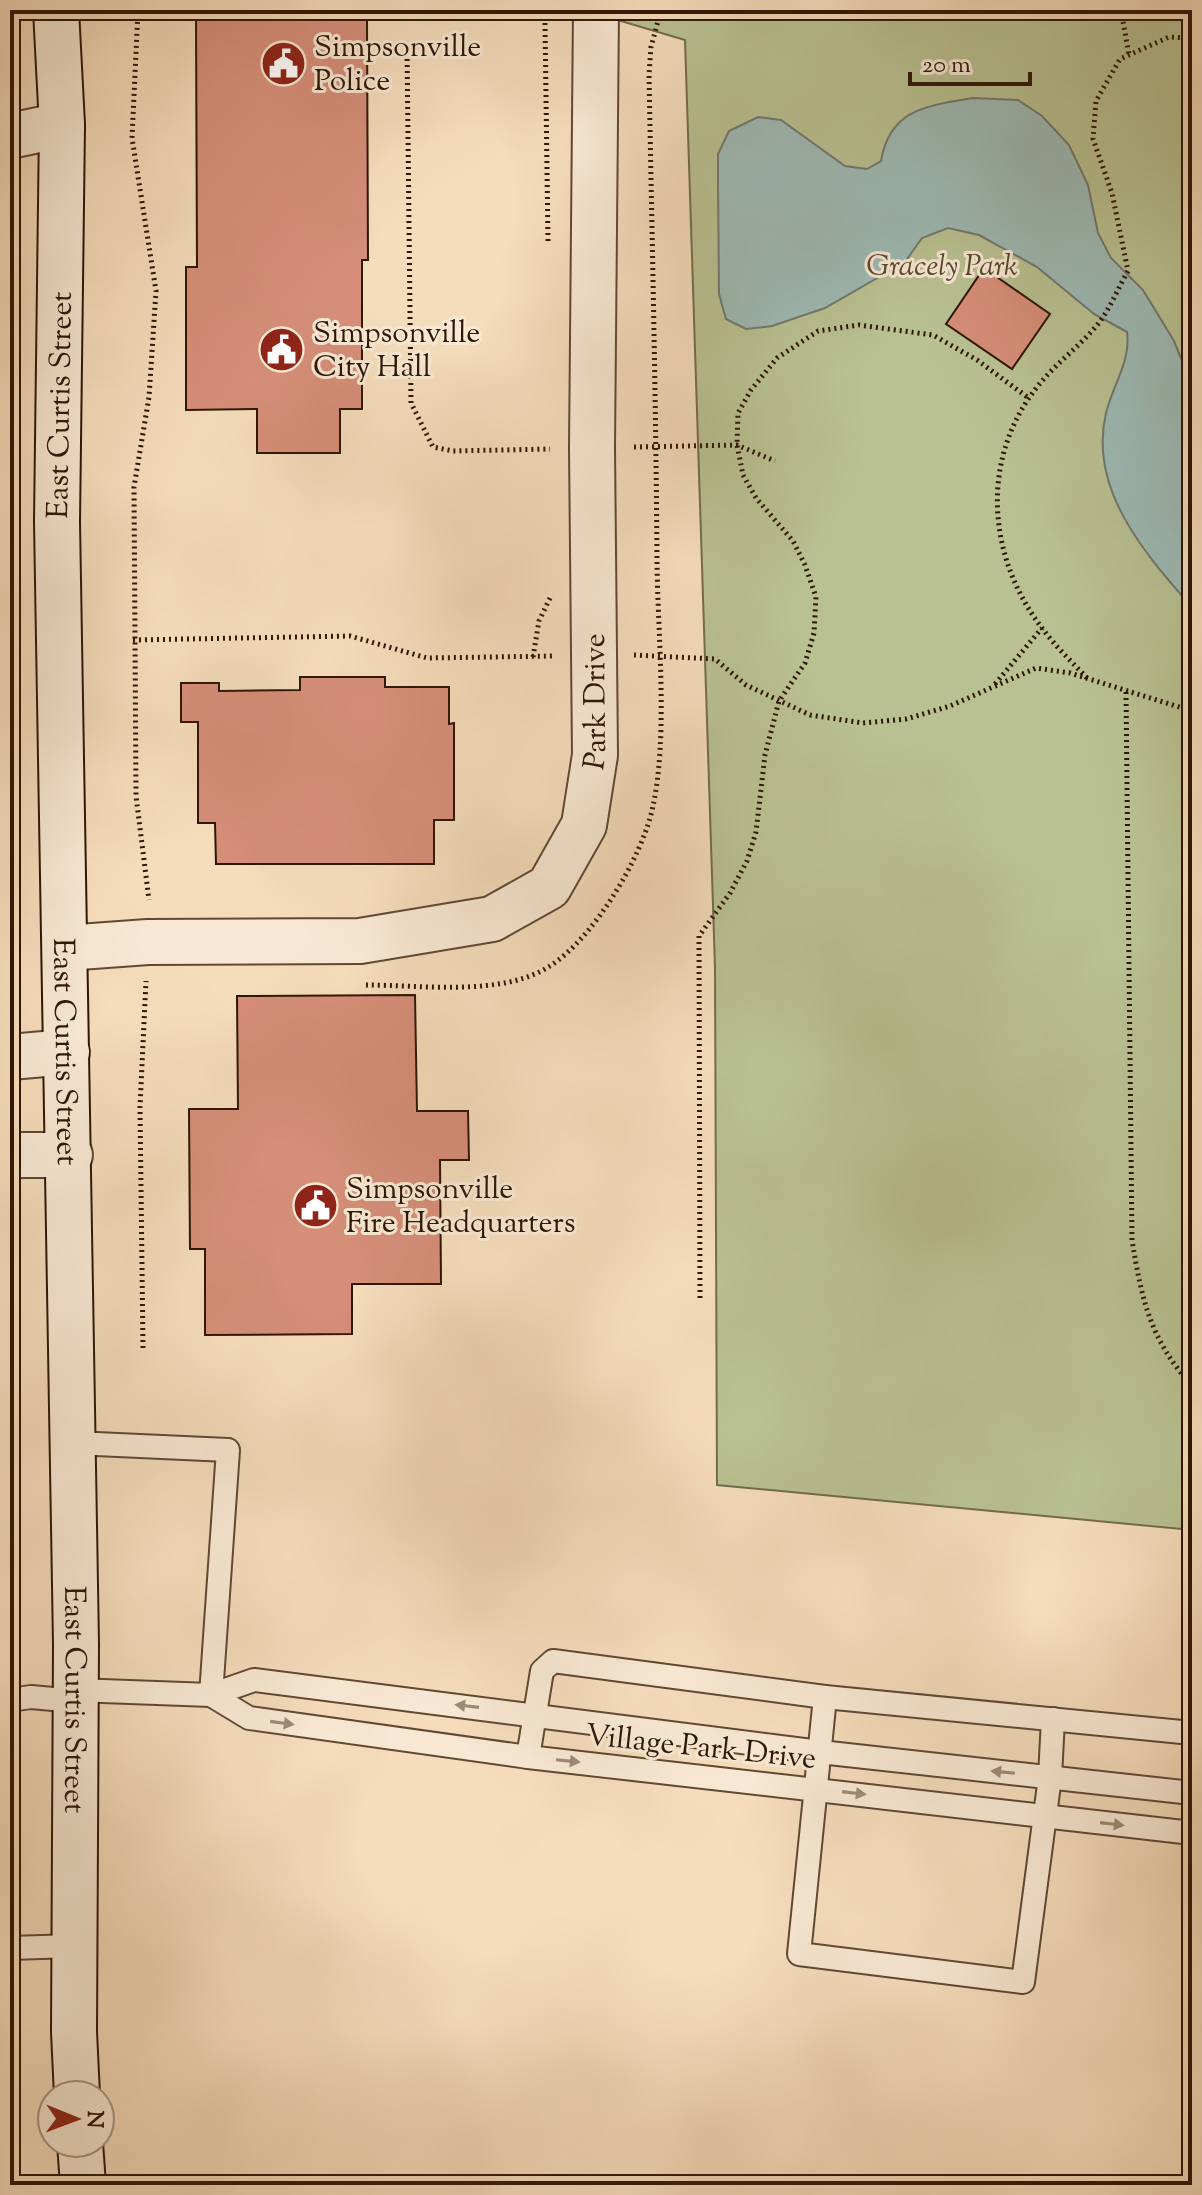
<svg xmlns="http://www.w3.org/2000/svg" width="1202" height="2195" font-family="'Sorts Mill Goudy',serif">
<style>
.green{fill:#b9c192;stroke:#746c4c;stroke-width:2}
.water{fill:#9dbab4;stroke:#71786e;stroke-width:2}
.building{fill:#d58e78;stroke:#2e1606;stroke-width:2}
.lines{fill:none;stroke-linecap:round;stroke-linejoin:round}
.lane-casing{stroke:#604833;stroke-width:26}
.street-casing{stroke:#604833;stroke-width:48}
.secondary-casing{stroke:#2e1606;stroke-width:48}
.path{stroke:#2e1606;stroke-width:5;stroke-dasharray:2 4;stroke-linecap:butt}
.lane{stroke:#f8e8d3;stroke-width:22}
.street{stroke:#f8e8d3;stroke-width:44}
.secondary{stroke:#f8e8d3;stroke-width:44}
.oneway{fill:#9d8a77}
.labels{text-anchor:middle;stroke-width:6;stroke-linejoin:round;paint-order:stroke}
.poi-label{font-size:30px;fill:#2e1606;stroke:#f8e8d3;text-anchor:start}
.park-label{font-size:30px;font-style:italic;fill:#584930;stroke:#f8e8d3}
.street-label{font-size:30px;fill:#2e1606;stroke:#f8e8d3}
</style>
<rect width="100%" height="100%" fill="#f5dcbb"/>
<filter id="stains"><feTurbulence type="fractalNoise" baseFrequency=".0025" numOctaves="4"/><feColorMatrix values="0 0 0 0 .2 0 0 0 0 .09 0 0 0 0 .02 0 0 0 .5 -.17"/></filter>
<radialGradient id="worn" r=".72"><stop offset=".6" stop-color="#630" stop-opacity="0"/><stop offset="1" stop-color="#630" stop-opacity=".3"/></radialGradient>
<path class="green" d="M 584,10 L 1192,10 L 1192,1530 L 717,1485 L 715,968 L 685,40 Z"/>
<path class="water" d="M 973,98 L 1018,100 L 1042,116 L 1069,145 L 1088,185 L 1098,233 L 1111,258 L 1143,290 L 1174,341 L 1192,385 L 1192,607 C 1145,554 1088,489 1106,413 C 1113,384 1131,362 1127,332 L 1094,314 L 1037,267 L 979,235 L 948,228 L 922,238 L 905,262 L 825,308 L 772,326 L 746,329 L 726,319 L 719,294 L 718,183 L 718,154 L 729,131 L 758,117 L 781,120 L 845,166 L 867,169 L 881,161 C 890,108 928,106 973,98 Z"/>
<g class="building">
<path d="M 211,10 L 332,10 L 326,19 L 367,19 L 368,260 L 362,260 L 362,409 L 340,409 L 340,453 L 257,453 L 257,409 L 186,410 L 186,267 L 197,267 L 196,19 L 214,20 Z"/>
<path d="M 984,268 L 1050,314 L 1012,369 L 946,324 Z"/>
<path d="M 300,677 L 385,677 L 385,687 L 449,687 L 449,724 L 454,723 L 454,820 L 434,820 L 434,864 L 216,864 L 215,823 L 198,823 L 198,722 L 181,722 L 181,683 L 219,683 L 219,691 L 300,690 Z"/>
<path d="M 415,995 L 417,1111 L 468,1111 L 469,1160 L 440,1160 L 441,1284 L 352,1284 L 352,1334 L 205,1335 L 205,1249 L 190,1249 L 189,1109 L 238,1109 L 237,996 Z"/>
</g>
<g class="lines">
<defs>
<g id="lane">
<path d="M 74,1443 L 228,1450 L 211,1695"/>
<path d="M 75,1690 L 211,1695 L 254,1680 L 820,1752 L 1192,1793"/>
<path d="M 211,1695 L 249,1718 L 528,1757 L 1192,1833"/>
<path d="M 825,1697 L 799,1954 L 1023,1982 L 1050,1777 L 1053,1719"/>
<path d="M 10,1700 L 31,1697 L 75,1701"/>
<path d="M 528,1757 L 542,1671 L 553,1661 L 825,1697 L 1192,1733"/>
<path d="M 10,1948 L 74,1946"/>
</g>
<g id="street">
<path d="M 10,136 L 62,125"/>
<path id="s1" d="M 65,948 L 148,942 L 360,941 L 492,919 L 549,887 L 584,825 L 595,755 L 592,447 L 596,10"/>
<path d="M 10,1057 L 67,1052"/>
<path d="M 10,1155 L 70,1155"/>
</g>
<g id="secondary">
<path id="s2" d="M 56,10 L 62,125 L 57,522 L 76,1644 L 74,2032 L 77,2095"/>
<path d="M 80,2143 L 83,2185"/>
</g>
</defs>
<use href="#lane" class="lane-casing"/>
<use href="#street" class="street-casing"/>
<use href="#secondary" class="secondary-casing"/>
<g class="path">
<path d="M 138,10 L 132,138 L 156,291 L 149,397 L 134,487 L 136,796 L 149,900"/>
<path d="M 1121,10 L 1129,55"/>
<path d="M 407,47 L 411,403 L 433,447 L 453,451 L 550,449"/>
<path d="M 548,241 L 545,23 L 549,10"/>
<path d="M 634,447 L 737,445 L 775,461"/>
<path d="M 133,640 L 350,636 L 427,658 L 553,656"/>
<path d="M 634,655 L 715,659 L 746,685 L 810,715 L 863,723 L 906,719 L 950,706 L 1036,668 L 1070,673 L 1192,711"/>
<path d="M 533,657 L 539,621 L 550,598"/>
<path d="M 1087,678 C 1072,662 1055,646 1042,628 C 985,554 980,453 1042,381 C 1059,361 1081,345 1098,324 C 1110,309 1118,288 1128,271 L 1112,193 L 1093,139 L 1096,101 L 1120,59 L 1169,37 L 1192,38"/>
<path d="M 995,684 L 1042,628"/>
<path d="M 1126,692 L 1132,1240 C 1142,1301 1150,1339 1192,1386"/>
<path d="M 366,985 C 422,985 502,997 550,966 C 594,938 643,856 653,806 C 668,737 658,636 657,564 C 656,401 652,237 649,74 L 651,47 L 661,10"/>
<path d="M 700,1298 L 699,936 L 730,893 L 747,861 L 756,832 L 765,755 L 779,701 L 805,663 L 814,633 L 816,597 L 805,565 L 793,541 L 756,498 L 743,475 L 737,445 L 738,413 L 751,390 L 777,358 L 818,331 L 859,325 L 933,335 L 977,360 L 1030,399"/>
<path d="M 143,1348 L 140,1107 L 146,981"/>
</g>
<use href="#lane" class="lane"/>
<use href="#street" class="street"/>
<use href="#secondary" class="secondary"/>
</g>
<defs><path id="oneway-solid" d="M-6-.8H1V-3.2L6.5 0L1 3.2V.8H-6Z" transform="scale(2)"/></defs>
<g class="oneway">
<use href="#oneway-solid" transform="translate(467 1706) rotate(-173)"/>
<use href="#oneway-solid" transform="translate(282 1723) rotate(8)"/>
<use href="#oneway-solid" transform="translate(568 1761) rotate(6)"/>
<use href="#oneway-solid" transform="translate(1003 1772) rotate(-174)"/>
<use href="#oneway-solid" transform="translate(854 1793) rotate(7)"/>
<use href="#oneway-solid" transform="translate(1112 1824) rotate(7)"/>
</g>
<defs>
<symbol id="civic-disc" viewBox="-11 -11 22 22"><circle r="9.5" fill="#8f2418" stroke="#f8e8d3"/><path d="M-.6-6.5H3V-4.5H.6V-3L4-1V1h2V6H-6V1h2V-1L-.6-3ZM-1.2 2.5V6h2.4V2.5Z" fill="#fff"/></symbol>
</defs>
<g fill-rule="evenodd">
<use href="#civic-disc" x="258" y="38" width="51" height="51"/>
<use href="#civic-disc" x="256" y="324" width="51" height="51"/>
<use href="#civic-disc" x="290" y="1180" width="51" height="51"/>
</g>
<g class="labels">
<g class="poi-label">
<text x="314" y="56">Simpsonville<tspan x="314" dy="34">Police</tspan></text>
<text x="313" y="342">Simpsonville<tspan x="313" dy="34">City Hall</tspan></text>
<text x="346" y="1198">Simpsonville<tspan x="346" dy="34">Fire Headquarters</tspan></text>
</g>
<g class="park-label">
<text x="942" y="275">Gracely Park</text>
</g>
<g class="street-label">
<text transform="translate(59 405) rotate(-89)" y="10">East Curtis Street</text>
<text dy="10" stroke="none"><textPath href="#s1" startOffset="690">Park Drive</textPath></text>
<text dy="10" stroke="none"><textPath href="#s2" startOffset="1042">East Curtis Street</textPath></text>
<text dy="10" stroke="none"><textPath href="#s2" startOffset="1690">East Curtis Street</textPath></text>
<text transform="translate(701 1746) rotate(6)" y="10">Village Park Drive</text>
</g>
</g>
<rect width="1202" height="2195" fill="none" stroke="#f5dcbb" stroke-width="40"/>
<rect x="12" y="12" width="1178" height="2171" fill="none" stroke="#2e1606" stroke-width="4"/>
<rect x="20" y="20" width="1162" height="2155" fill="none" stroke="#2e1606" stroke-width="2"/>
<g transform="translate(76 2119) rotate(91)"><circle r="38" fill="#f8e8d3" stroke="#a79481" stroke-width="2"/>
<path d="M0-6L14 30L0 20L-14 30Z" fill="#8f2418"/>
<text y="-12" font-size="22" font-weight="bold" text-anchor="middle" fill="#2e1606">N</text>
</g>
<path d="M910 72v12h120v-12" fill="none" stroke="#2e1606" stroke-width="4"/>
<text x="922" y="72" font-size="24" fill="#2e1606" stroke="#f8e8d3" stroke-width="6" paint-order="stroke">20 m</text>
<rect width="100%" height="100%" filter="url(#stains)"/>
<rect width="100%" height="100%" fill="url(#worn)"/>
</svg>
